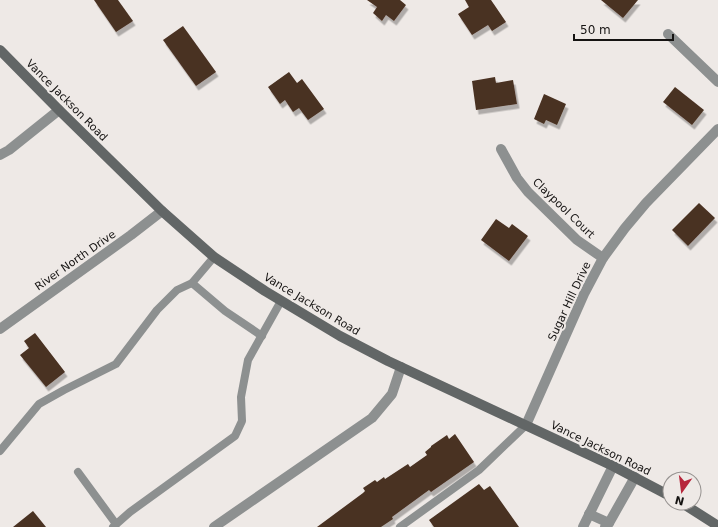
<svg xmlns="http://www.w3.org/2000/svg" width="718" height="527" font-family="'DejaVu Sans',sans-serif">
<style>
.building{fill:#4a3122;filter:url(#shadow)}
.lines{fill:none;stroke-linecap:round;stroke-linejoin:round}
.lane{stroke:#8d9090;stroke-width:8}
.street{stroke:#8d9090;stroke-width:10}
.secondary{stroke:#626666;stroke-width:10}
.labels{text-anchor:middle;stroke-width:4;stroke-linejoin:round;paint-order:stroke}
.street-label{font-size:11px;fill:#151312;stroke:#eee9e6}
</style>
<defs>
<filter id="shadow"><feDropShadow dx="2.5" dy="4.5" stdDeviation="0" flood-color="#0004"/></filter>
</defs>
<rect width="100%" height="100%" fill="#eee9e6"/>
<g class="building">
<path d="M 94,0 L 118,0 L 133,21 L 116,32 Z"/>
<path d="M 367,0 L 400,0 L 406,5 L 394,21 L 386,15 L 382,21 L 373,13 L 377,7 Z"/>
<path d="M 465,0 L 491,0 L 506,22 L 492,31 L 488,25 L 472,35 L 458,14 L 469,7 Z"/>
<path d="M 601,0 L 638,0 L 623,18 Z"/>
<path d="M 183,26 L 216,72 L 196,86 L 163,40 Z"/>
<path d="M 289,72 L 297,83 L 302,79 L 324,109 L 308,120 L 299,108 L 293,112 L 285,100 L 280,104 L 268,87 Z"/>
<path d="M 495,77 L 496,83 L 513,80 L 517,104 L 476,110 L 472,81 Z"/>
<path d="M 675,87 L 704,110 L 692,125 L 663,102 Z"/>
<path d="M 544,94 L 566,104 L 557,125 L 546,120 L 544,124 L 534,119 Z"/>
<path d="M 699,203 L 715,218 L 688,246 L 672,230 Z"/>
<path d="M 496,219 L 509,228 L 512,224 L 528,236 L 509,261 L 481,240 Z"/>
<path d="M 35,333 L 65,372 L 46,387 L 20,355 L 29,348 L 24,341 Z"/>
<path d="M 455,434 L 474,462 L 431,492 L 429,490 L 392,517 L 393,519 L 381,527 L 317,527 L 363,493 L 365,491 L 363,488 L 375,480 L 377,482 L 384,477 L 385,479 L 408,464 L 410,467 L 427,455 L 425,452 L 431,447 L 431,446 L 447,435 L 449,439 Z"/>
<path d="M 479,484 L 484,490 L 490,486 L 519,527 L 434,527 L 429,520 Z"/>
<path d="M 33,511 L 46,527 L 13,527 Z"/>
</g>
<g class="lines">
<g class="lane">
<path d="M 192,283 L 225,311 L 262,336"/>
<path d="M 0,451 L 39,404 L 64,390 L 116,364 L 157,310 L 177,290 L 192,283 L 214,257"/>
<path d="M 78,472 L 116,524"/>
<path d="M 113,527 L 130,512 L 235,436 L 242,421 L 241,397 L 248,360 L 281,301"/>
<path d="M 400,527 L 479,470 L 526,425"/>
</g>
<g class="street">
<path d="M 668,34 L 718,82"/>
<path d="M 501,149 L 517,178 L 528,192 L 577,240 L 603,258"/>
<path d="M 0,155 L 9,150 L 59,110"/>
<path d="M 0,329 L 131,235 L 162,211"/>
<path d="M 526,425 L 584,294 L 603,258 L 625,228 L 646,203 L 718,129"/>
<path d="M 589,514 L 609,523"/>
<path d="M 214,527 L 372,418 L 392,394 L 401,367"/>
<path d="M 583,527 L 613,466"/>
<path d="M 605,527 L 609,523 L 635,477"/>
</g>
<g class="secondary">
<path d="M 0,50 L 59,110 L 162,211 L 214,257 L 265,291 L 340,336 L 388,361 L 613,466 L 670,496"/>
<path d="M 682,503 L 718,526"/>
</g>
</g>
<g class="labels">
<g class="street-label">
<text transform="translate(67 100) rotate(45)" y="4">Vance Jackson Road</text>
<text transform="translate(564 208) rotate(44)" y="4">Claypool Court</text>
<text transform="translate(75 260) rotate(-35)" y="4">River North Drive</text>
<text transform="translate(569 301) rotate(-65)" y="4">Sugar Hill Drive</text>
<text transform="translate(312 304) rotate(31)" y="4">Vance Jackson Road</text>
<text transform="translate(601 448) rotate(26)" y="4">Vance Jackson Road</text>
</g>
</g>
<g transform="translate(682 491) rotate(194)"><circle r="19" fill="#eee9e6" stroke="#979391"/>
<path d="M0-3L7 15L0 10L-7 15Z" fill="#b7263b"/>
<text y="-6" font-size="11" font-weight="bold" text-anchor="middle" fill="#151312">N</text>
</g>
<path d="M574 34v6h99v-6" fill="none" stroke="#151312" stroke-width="2"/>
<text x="580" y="34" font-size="12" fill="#151312" stroke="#eee9e6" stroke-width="3" paint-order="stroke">50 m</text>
</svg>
